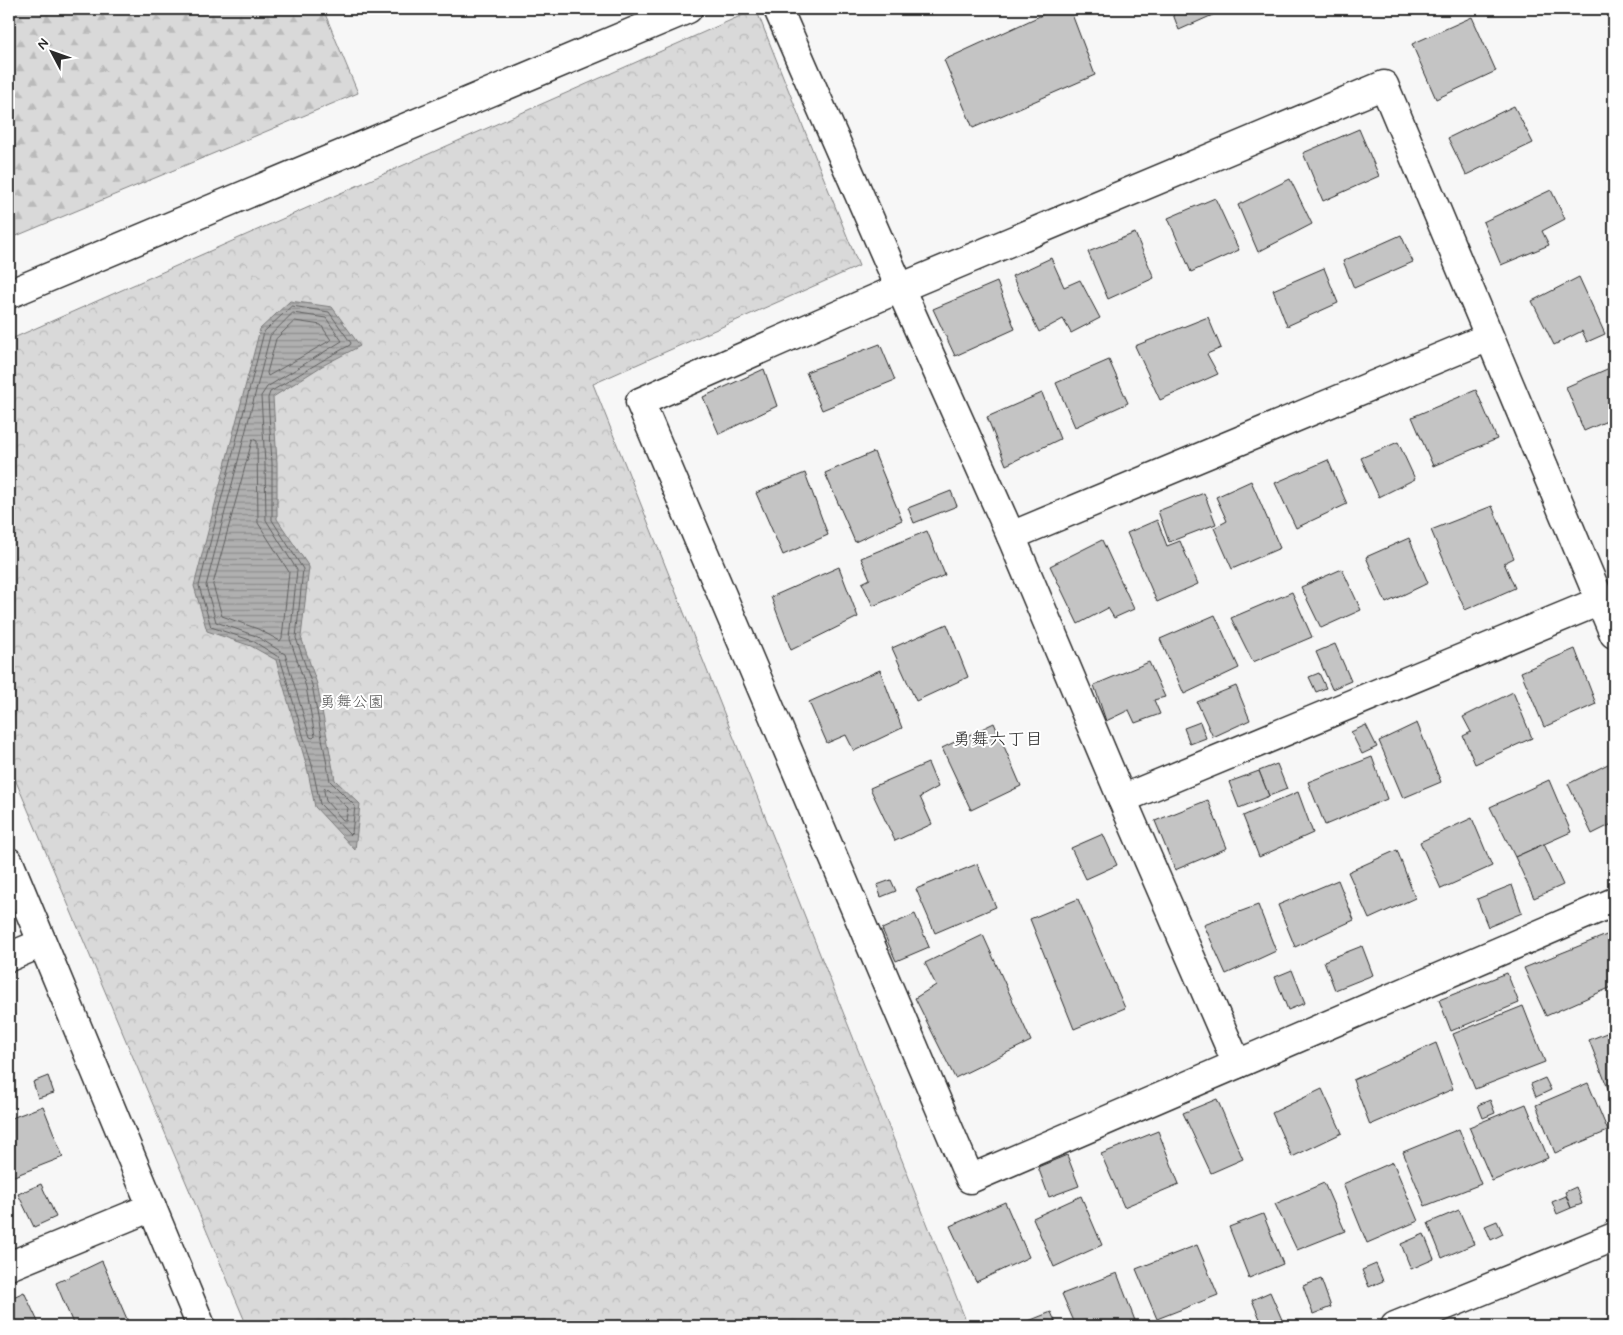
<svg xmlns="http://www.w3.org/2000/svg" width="1623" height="1335" font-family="Mynerve,'Klee One',sans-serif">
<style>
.forest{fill:url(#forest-firs);stroke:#828282}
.park{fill:url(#park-crowns);stroke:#828282}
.water{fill:url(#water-rules);stroke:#7b7b7b}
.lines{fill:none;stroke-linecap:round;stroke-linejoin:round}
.shore{stroke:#606060;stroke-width:1}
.building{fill:#c4c4c4;stroke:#2b2b2b}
.minor-casing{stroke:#2b2b2b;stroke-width:31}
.minor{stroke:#fff;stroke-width:28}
.labels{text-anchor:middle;stroke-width:4;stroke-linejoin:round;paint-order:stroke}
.park-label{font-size:16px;fill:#565656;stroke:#fff}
.neighbourhood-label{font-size:18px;fill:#2b2b2b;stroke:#fff}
</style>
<defs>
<pattern id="forest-firs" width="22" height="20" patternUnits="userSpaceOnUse" patternTransform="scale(1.25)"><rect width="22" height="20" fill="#d9d9d9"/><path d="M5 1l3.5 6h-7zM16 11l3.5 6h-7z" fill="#bababa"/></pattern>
<pattern id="park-crowns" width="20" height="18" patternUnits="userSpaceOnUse" patternTransform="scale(1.25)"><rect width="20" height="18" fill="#d9d9d9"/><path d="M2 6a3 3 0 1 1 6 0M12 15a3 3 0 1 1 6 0" fill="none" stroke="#bababa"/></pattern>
<pattern id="water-rules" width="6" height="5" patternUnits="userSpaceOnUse" patternTransform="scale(1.25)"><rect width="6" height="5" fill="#b0b0b0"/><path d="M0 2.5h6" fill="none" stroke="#8f8f8f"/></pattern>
</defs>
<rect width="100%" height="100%" fill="#f7f7f7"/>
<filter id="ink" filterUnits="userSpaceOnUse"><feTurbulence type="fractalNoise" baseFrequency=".02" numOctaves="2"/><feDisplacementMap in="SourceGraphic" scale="10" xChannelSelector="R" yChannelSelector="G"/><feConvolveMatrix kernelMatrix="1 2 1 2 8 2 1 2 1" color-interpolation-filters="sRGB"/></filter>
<g filter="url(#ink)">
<path class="forest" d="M 9,9 L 323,9 L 358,93 L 9,239 Z"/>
<path class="park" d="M 756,9 L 859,266 L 593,384 L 968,1326 L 247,1326 L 9,765 L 9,340 Z"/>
<path class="water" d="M 290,301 L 332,307 L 360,346 L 322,366 L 273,397 L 277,463 L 277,519 L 309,567 L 301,637 L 317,684 L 335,780 L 360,804 L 355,850 L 315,807 L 307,767 L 276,660 L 251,646 L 207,631 L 194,586 L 260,329 Z"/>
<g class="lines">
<g class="shore">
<path d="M 292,306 L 329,312 L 351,343 L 350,345 L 320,362 L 270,392 L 268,398 L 272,463 L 272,520 L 303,569 L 296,638 L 312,685 L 330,781 L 355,806 L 352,833 L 350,835 L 320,804 L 312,765 L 280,658 L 253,641 L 211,627 L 199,586 L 264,332 Z"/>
<path d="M 293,313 L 326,318 L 342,341 L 267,387 L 261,396 L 265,464 L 266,520 L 297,570 L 290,639 L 306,687 L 315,736 L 313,738 L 310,737 L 285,654 L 256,636 L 216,622 L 206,586 L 270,336 Z"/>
<path d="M 295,321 L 321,325 L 331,340 L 268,376 L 267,373 L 276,339 Z"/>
<path d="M 253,439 L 257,441 L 258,523 L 289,572 L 282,638 L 280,641 L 258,629 L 222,616 L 213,585 Z"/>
<path d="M 325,788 L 328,789 L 348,808 L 346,820 L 343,820 L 326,801 L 324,791 Z"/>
</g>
</g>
<g class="building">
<path d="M 1055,9 L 1070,9 L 1095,75 L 973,128 L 944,60 Z"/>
<path d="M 1171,9 L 1226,9 L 1179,30 Z"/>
<path d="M 1472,17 L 1496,71 L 1436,99 L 1412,44 Z"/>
<path d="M 1514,106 L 1533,143 L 1466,175 L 1448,138 Z"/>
<path d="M 1359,129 L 1379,176 L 1323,201 L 1303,153 Z"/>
<path d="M 1290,179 L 1312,224 L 1258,252 L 1238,205 Z"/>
<path d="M 1551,190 L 1565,219 L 1542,231 L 1549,245 L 1501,265 L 1483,222 Z"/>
<path d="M 1215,198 L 1239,250 L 1191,272 L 1168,218 Z"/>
<path d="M 1135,233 L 1154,278 L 1108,299 L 1088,252 Z"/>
<path d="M 1401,235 L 1413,262 L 1354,288 L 1343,261 Z"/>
<path d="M 1051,258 L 1064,287 L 1080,280 L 1100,318 L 1071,333 L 1063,319 L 1039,332 L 1012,276 Z"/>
<path d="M 1324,268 L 1338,303 L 1287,326 L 1273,290 Z"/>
<path d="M 1579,277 L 1605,334 L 1587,342 L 1582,331 L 1554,345 L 1532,301 Z"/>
<path d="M 997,282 L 1015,329 L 955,356 L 933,309 Z"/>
<path d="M 1208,317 L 1221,348 L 1207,354 L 1218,374 L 1160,400 L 1135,346 Z"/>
<path d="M 880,344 L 895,380 L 822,410 L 806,372 Z"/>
<path d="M 1109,360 L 1128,403 L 1075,427 L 1056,383 Z"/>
<path d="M 1614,366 L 1614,418 L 1584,431 L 1566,387 Z"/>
<path d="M 764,369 L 777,406 L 719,434 L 703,397 Z"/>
<path d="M 1476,390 L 1497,439 L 1433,466 L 1412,417 Z"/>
<path d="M 1042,393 L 1060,439 L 1006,465 L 987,417 Z"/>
<path d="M 1398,442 L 1415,479 L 1379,497 L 1361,458 Z"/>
<path d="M 874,452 L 902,520 L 855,542 L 825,473 Z"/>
<path d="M 1328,460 L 1347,504 L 1296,528 L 1275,483 Z"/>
<path d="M 805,473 L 828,535 L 783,555 L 756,493 Z"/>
<path d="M 1251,481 L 1280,548 L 1232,569 L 1214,528 L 1227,521 L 1216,497 Z"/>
<path d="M 951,491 L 957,506 L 914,523 L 908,508 Z"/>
<path d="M 1204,493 L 1216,524 L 1169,542 L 1158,511 Z"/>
<path d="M 1492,506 L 1514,558 L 1504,563 L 1515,588 L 1465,610 L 1431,530 Z"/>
<path d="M 1157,520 L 1167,546 L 1180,541 L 1198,584 L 1157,602 L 1127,533 Z"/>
<path d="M 927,531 L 945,575 L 873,606 L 862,583 L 870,579 L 861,558 Z"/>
<path d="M 1409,538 L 1428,583 L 1386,603 L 1366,557 Z"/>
<path d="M 1102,540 L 1134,609 L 1114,618 L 1108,608 L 1078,624 L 1050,566 Z"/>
<path d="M 839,567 L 858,617 L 791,650 L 771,597 Z"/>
<path d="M 1342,569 L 1361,610 L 1321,628 L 1301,587 Z"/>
<path d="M 1292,592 L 1312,637 L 1253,662 L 1231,618 Z"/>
<path d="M 1215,615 L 1239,668 L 1184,694 L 1160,639 Z"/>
<path d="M 947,624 L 968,677 L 916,701 L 892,648 Z"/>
<path d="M 1335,644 L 1351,681 L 1332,689 L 1316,652 Z"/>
<path d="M 1575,649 L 1596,704 L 1544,727 L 1521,672 Z"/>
<path d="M 1149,662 L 1165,697 L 1154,700 L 1160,714 L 1135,723 L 1129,710 L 1106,721 L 1094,685 Z"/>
<path d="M 880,670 L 902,728 L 854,751 L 846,735 L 827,743 L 809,702 Z"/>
<path d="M 1319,673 L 1326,688 L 1316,692 L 1309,677 Z"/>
<path d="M 1236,686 L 1250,720 L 1213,737 L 1197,702 Z"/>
<path d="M 1513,692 L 1532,738 L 1475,764 L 1463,736 L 1471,732 L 1463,717 Z"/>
<path d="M 1200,722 L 1206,738 L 1190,744 L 1184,728 Z"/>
<path d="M 994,723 L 1021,786 L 971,810 L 942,748 Z"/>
<path d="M 1417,723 L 1441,782 L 1403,798 L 1379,741 Z"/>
<path d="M 1366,725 L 1377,747 L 1362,754 L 1351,732 Z"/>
<path d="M 1372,757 L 1387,799 L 1325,825 L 1308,782 Z"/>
<path d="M 1614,761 L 1614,823 L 1592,834 L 1568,784 Z"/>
<path d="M 928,763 L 938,787 L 920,797 L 932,824 L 895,841 L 870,788 Z"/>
<path d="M 1277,764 L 1287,789 L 1269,796 L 1259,771 Z"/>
<path d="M 1259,771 L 1269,796 L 1239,808 L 1229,782 Z"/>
<path d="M 1549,780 L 1571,832 L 1515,857 L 1490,807 Z"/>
<path d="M 1298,792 L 1313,833 L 1259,857 L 1243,816 Z"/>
<path d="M 1208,800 L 1227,848 L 1175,870 L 1155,821 Z"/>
<path d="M 1472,818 L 1492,866 L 1441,889 L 1420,842 Z"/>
<path d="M 1103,834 L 1117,865 L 1086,879 L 1071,848 Z"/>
<path d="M 1544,844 L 1563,885 L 1534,898 L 1515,857 Z"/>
<path d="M 1397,850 L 1415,898 L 1369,919 L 1348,872 Z"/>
<path d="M 977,864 L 996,907 L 935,933 L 916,889 Z"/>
<path d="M 891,880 L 896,891 L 881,897 L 877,885 Z"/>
<path d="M 1338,880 L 1354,920 L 1295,947 L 1278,905 Z"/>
<path d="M 1512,885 L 1522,913 L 1488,927 L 1477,899 Z"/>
<path d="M 1078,899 L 1125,1008 L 1074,1029 L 1030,919 Z"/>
<path d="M 1258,905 L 1276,951 L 1226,974 L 1204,925 Z"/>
<path d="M 915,914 L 929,947 L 896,961 L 882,929 Z"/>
<path d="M 1614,932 L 1614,986 L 1546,1016 L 1524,968 Z"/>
<path d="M 983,935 L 1031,1041 L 955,1078 L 915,998 L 936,985 L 925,963 Z"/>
<path d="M 1362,946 L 1373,975 L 1335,990 L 1324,961 Z"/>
<path d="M 1292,970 L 1305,1003 L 1288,1010 L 1275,977 Z"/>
<path d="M 1507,973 L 1519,1003 L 1451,1031 L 1439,1000 Z"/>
<path d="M 1523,1006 L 1545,1062 L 1475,1089 L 1453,1034 Z"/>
<path d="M 1614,1030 L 1614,1104 L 1589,1040 Z"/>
<path d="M 1436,1043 L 1453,1089 L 1370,1125 L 1353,1080 Z"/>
<path d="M 48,1076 L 54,1093 L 38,1098 L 33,1082 Z"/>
<path d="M 1545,1078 L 1551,1090 L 1536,1097 L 1531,1084 Z"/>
<path d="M 1588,1083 L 1608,1131 L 1555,1153 L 1536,1105 Z"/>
<path d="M 1322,1089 L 1342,1133 L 1292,1157 L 1272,1113 Z"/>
<path d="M 1217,1099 L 1243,1159 L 1211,1173 L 1183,1113 Z"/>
<path d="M 1490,1100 L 1495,1113 L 1483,1118 L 1478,1105 Z"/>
<path d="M 1526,1104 L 1548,1158 L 1492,1181 L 1469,1127 Z"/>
<path d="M 43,1106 L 63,1157 L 9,1178 L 9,1119 Z"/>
<path d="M 1459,1129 L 1481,1184 L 1425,1206 L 1403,1152 Z"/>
<path d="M 1158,1131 L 1179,1184 L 1124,1207 L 1101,1154 Z"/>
<path d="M 1067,1155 L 1079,1186 L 1049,1197 L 1038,1167 Z"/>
<path d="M 1393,1162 L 1418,1221 L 1367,1243 L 1343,1184 Z"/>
<path d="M 1324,1183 L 1345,1231 L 1297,1250 L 1275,1204 Z"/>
<path d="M 41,1184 L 56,1217 L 34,1227 L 18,1194 Z"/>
<path d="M 1576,1187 L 1582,1204 L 1571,1208 L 1565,1192 Z"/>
<path d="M 1081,1196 L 1102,1245 L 1054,1267 L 1033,1218 Z"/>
<path d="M 1566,1196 L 1571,1208 L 1557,1214 L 1552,1202 Z"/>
<path d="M 1005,1202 L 1029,1257 L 976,1282 L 950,1226 Z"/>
<path d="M 1459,1210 L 1474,1244 L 1442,1258 L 1428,1223 Z"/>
<path d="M 1263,1214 L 1283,1264 L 1249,1278 L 1229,1227 Z"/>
<path d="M 1497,1221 L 1503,1234 L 1491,1240 L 1485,1226 Z"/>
<path d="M 1424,1234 L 1434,1259 L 1411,1269 L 1401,1244 Z"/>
<path d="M 1197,1245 L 1218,1295 L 1157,1319 L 1136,1269 Z"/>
<path d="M 102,1261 L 130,1326 L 74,1326 L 56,1283 Z"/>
<path d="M 1376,1264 L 1383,1281 L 1369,1287 L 1362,1270 Z"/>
<path d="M 1117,1273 L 1137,1326 L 1076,1326 L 1062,1294 Z"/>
<path d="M 1321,1279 L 1331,1307 L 1313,1314 L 1303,1286 Z"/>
<path d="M 24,1292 L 40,1326 L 9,1326 L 9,1299 Z"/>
<path d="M 1270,1292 L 1283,1322 L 1273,1326 L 1263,1326 L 1252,1300 Z"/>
<path d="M 1051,1312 L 1057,1326 L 1016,1326 Z"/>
<path d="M 1614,1317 L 1614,1326 L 1593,1326 Z"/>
<path d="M 1209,1321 L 1210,1326 L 1194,1326 Z"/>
</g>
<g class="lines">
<defs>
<g id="minor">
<path d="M 778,9 L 900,288 L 1011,536 L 1122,799 L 1237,1064"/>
<path d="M 9,294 L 688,9"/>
<path d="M 1011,536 L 1489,337"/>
<path d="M 1614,634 L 1384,85 L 900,288 L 640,402 L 970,1179 L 1614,902"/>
<path d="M 1122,799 L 1600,601"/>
<path d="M 9,862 L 201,1326"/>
<path d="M 9,957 L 42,943"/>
<path d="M 9,1266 L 152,1207"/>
<path d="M 1395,1326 L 1614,1237"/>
</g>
</defs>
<use href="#minor" class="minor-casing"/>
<use href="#minor" class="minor"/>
</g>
</g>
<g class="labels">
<g class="park-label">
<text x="352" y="707">勇舞公園</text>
</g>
<g class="neighbourhood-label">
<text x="998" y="745">勇舞六丁目</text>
</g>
</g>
<rect width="1623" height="1335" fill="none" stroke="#fff" stroke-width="30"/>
<rect x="15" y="15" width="1593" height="1305" fill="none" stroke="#2b2b2b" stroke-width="2" filter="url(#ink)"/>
<g transform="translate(52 52) rotate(311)" stroke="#ffffff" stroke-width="4" paint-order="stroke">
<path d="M0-4L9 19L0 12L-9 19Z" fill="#2b2b2b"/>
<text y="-8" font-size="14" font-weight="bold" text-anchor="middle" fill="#2b2b2b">N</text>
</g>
</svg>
